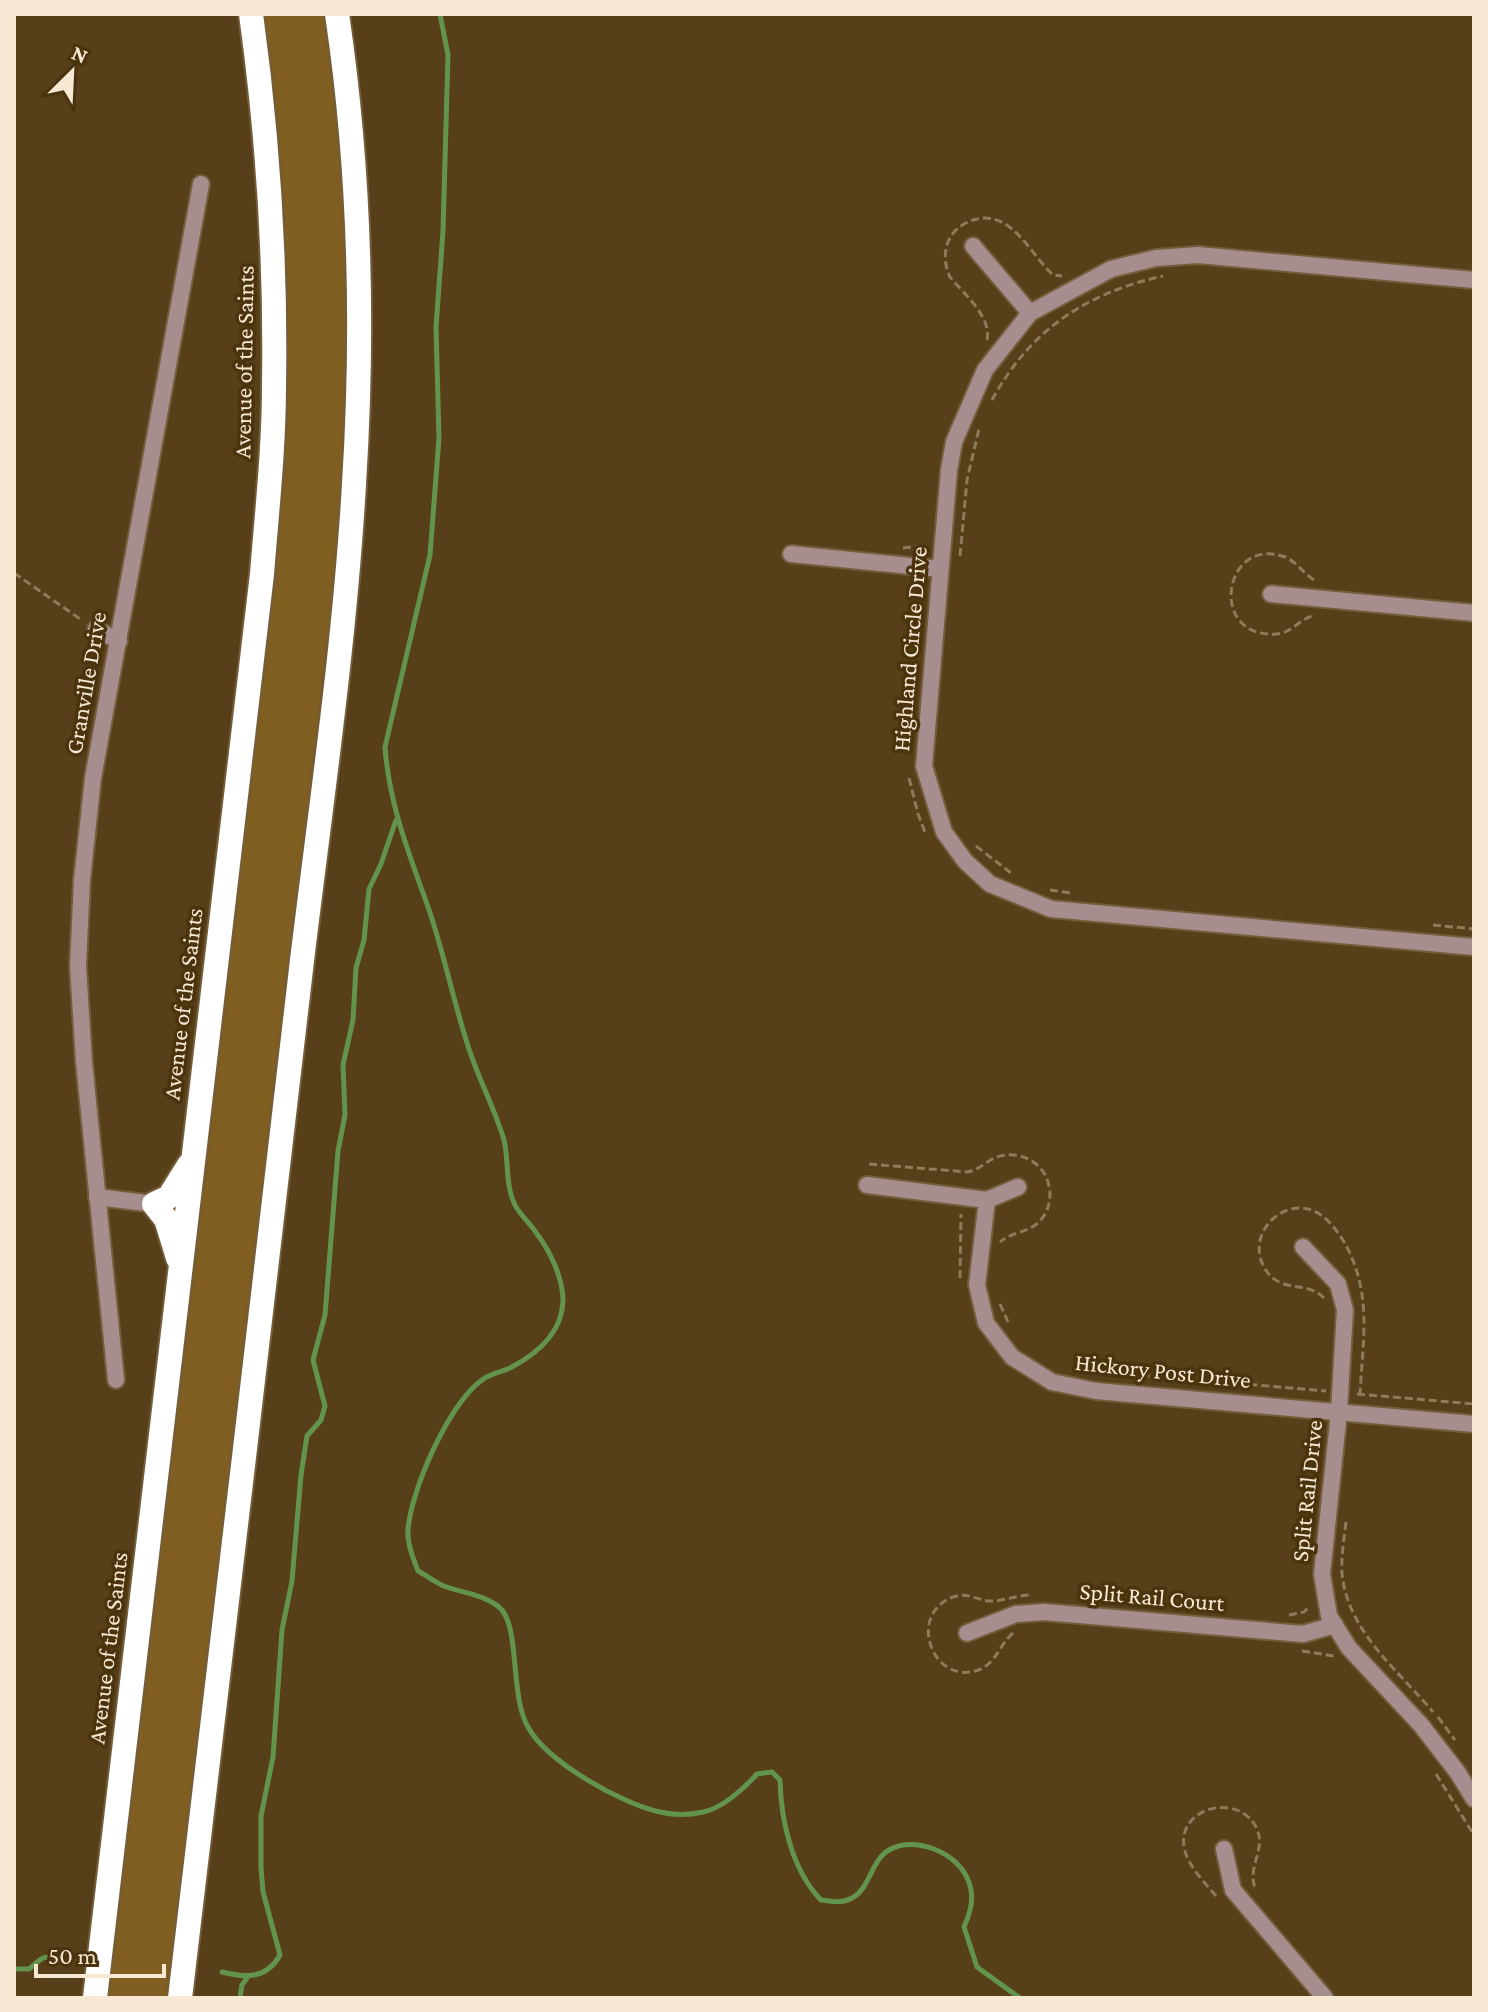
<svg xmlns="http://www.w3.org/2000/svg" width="1488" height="2012" font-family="'Crimson Pro',serif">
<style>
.green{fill:#805d21}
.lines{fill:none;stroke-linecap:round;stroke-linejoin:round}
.stream{stroke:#63944e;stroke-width:5}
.minor-casing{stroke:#735d3a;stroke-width:20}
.motorway-casing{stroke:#735d3a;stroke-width:28}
.path{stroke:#8f7b5b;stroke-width:3;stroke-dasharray:8 4;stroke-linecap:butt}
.minor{stroke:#a68e8f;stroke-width:16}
.motorway{stroke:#fff;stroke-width:24}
.labels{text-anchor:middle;stroke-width:7;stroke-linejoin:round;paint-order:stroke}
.street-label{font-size:24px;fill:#f6e8d3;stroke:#4b340d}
</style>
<rect width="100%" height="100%" fill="#563f19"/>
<path class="green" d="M 263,14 L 326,14 C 338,109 347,205 349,301 C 351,374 346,448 341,521 L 170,1998 L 107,1998 L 211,1126 L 284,439 L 287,304 L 284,207 Z"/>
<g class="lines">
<g class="stream">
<path d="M 440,14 L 448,55 L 443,231 L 436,327 L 439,438 L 430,555 L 385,747 C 389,803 408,851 427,904 C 444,952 453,1001 469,1049 C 479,1080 495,1109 504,1140 C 509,1161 505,1185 515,1205 C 520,1215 531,1224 537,1234 C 550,1251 563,1278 563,1301 C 562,1333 537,1354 510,1368 C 501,1372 490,1374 482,1380 C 449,1404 411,1489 408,1530 C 407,1543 413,1558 418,1571 C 426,1575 435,1582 444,1586 C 462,1593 487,1595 501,1609 C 520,1629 510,1697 528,1727 C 547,1762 622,1804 660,1812 C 673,1815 690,1815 703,1812 C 721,1809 745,1788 757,1774 L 772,1772 L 780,1780 C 781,1821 792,1870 821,1900 C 832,1901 842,1904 852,1898 C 870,1889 871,1860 889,1850 C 915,1835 958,1853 968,1880 C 975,1896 971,1911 964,1927 L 977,1967 L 1020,1998"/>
<path d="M 14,1969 L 29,1969 L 41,1959 L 63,1951"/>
<path d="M 222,1972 C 246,1978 267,1979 280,1955 L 263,1892 L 261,1868 L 261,1816 L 273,1757 L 282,1630 L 292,1581 L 301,1475 L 307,1436 L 321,1420 L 325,1406 L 313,1360 L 325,1315 L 338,1151 L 345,1115 L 343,1065 L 353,1020 L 356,968 L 364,940 L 369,889 L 381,864 L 396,820"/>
<path d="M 240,1998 L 242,1985 L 247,1978"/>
</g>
<defs>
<g id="minor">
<path d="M 973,246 L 1030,313"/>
<path d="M 1474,280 L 1198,255 L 1156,258 L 1111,269 L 1030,313 L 985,370 L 954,442 L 949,470 L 924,766 L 944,832 L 965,861 L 990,884 L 1051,909 L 1474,947"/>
<path d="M 791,554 L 940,569"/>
<path d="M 1271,594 L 1474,613"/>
<path d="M 96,629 L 119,641"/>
<path d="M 867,1185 L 987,1200 L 977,1285 L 986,1323 L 1012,1357 L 1052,1382 L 1096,1391 L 1474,1424"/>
<path d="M 97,1197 L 154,1204"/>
<path d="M 987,1200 L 1018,1187"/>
<path d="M 1303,1247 L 1338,1284 L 1345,1310 L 1339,1412 L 1322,1574 L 1329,1616 L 1349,1648 L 1421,1725 L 1458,1773 L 1474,1799"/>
<path d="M 116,1380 L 84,1062 L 78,966 L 82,880 L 93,778 L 201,184"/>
<path d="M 967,1633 L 1016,1614 L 1044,1612 L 1303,1634 L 1335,1625"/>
<path d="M 1224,1849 L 1233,1890 L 1325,1998"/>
</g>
<g id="motorway">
<path d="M 178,1258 L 166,1219 L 154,1204 L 169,1197 L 189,1165"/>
<path d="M 95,1998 L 262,574 C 267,511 274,448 274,385 C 276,261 268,137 251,14"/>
<path d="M 180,1998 C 221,1649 263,1301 303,952 C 322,797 345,640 354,484 C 364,327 360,169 337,14"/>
</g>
</defs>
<use href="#minor" class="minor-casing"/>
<use href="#motorway" class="motorway-casing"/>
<g class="path">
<path d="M 987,340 C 992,317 964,294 950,277 C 944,264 943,249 951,236 C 957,227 967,221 977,219 C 1012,211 1031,255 1053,275 L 1062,276"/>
<path d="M 992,400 C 1030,330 1086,293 1163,276"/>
<path d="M 903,548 L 927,545"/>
<path d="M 960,556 L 967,480 L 979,429"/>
<path d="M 14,573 L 83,621"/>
<path d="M 1314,580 C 1303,573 1297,562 1285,557 C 1224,534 1206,639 1277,634 C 1291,633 1301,618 1315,615"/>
<path d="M 907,750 L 909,722"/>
<path d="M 909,778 L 918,814 L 925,832"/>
<path d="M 976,846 L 1011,873"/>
<path d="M 1050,890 L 1071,893"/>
<path d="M 1433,925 L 1474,929"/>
<path d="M 869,1164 L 967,1172 C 979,1170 985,1162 995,1158 C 1017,1148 1045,1162 1049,1186 C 1052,1199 1048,1213 1039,1222 C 1028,1233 1011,1232 1000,1242"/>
<path d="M 960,1278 L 961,1214"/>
<path d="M 1324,1298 C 1306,1279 1278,1296 1263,1265 C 1247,1232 1284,1196 1316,1212 C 1334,1221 1349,1248 1355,1266 C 1370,1307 1362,1352 1360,1394"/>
<path d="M 1000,1304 L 1008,1322"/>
<path d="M 1082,1370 L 1326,1391"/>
<path d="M 1357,1394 L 1474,1404"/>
<path d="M 1316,1427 L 1318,1443"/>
<path d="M 1346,1522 C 1344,1539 1341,1557 1342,1573 C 1347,1631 1398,1670 1433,1712"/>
<path d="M 1289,1615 L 1304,1612 L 1310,1606"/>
<path d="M 1013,1633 C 1000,1644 997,1661 981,1669 C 934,1689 905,1615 953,1597 C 967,1592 975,1599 988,1601 C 1001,1602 1017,1595 1031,1595"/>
<path d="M 1302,1651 L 1334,1656"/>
<path d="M 1438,1717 L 1455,1740"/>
<path d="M 1436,1774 L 1474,1835"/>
<path d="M 1216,1896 C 1206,1884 1189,1867 1185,1851 C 1173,1808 1239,1790 1257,1829 C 1266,1850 1247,1867 1255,1888"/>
</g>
<use href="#minor" class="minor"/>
<use href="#motorway" class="motorway"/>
</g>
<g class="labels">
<g class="street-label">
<text transform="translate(244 362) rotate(-89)" y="8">Avenue of the Saints</text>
<text transform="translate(910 649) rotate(-85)" y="8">Highland Circle Drive</text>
<text transform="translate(86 683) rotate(-80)" y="8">Granville Drive</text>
<text transform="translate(183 1004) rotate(-83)" y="8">Avenue of the Saints</text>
<text transform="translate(1163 1371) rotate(6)" y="8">Hickory Post Drive</text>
<text transform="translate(1307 1491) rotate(-84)" y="8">Split Rail Drive</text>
<text transform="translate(1152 1597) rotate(5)" y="8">Split Rail Court</text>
<text transform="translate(108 1648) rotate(-83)" y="8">Avenue of the Saints</text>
</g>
</g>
<rect width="1488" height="2012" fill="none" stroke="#f6e8d3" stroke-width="32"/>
<g transform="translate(72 72) rotate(24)" stroke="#4b340d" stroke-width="6" paint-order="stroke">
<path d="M0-6L14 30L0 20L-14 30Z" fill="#f6e8d3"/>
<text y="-12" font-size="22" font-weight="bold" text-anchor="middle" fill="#f6e8d3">N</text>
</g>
<path d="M36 1964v12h128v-12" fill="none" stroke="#f6e8d3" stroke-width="4"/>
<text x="48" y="1964" font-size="24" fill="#f6e8d3" stroke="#4b340d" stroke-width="6" paint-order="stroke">50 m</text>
</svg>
